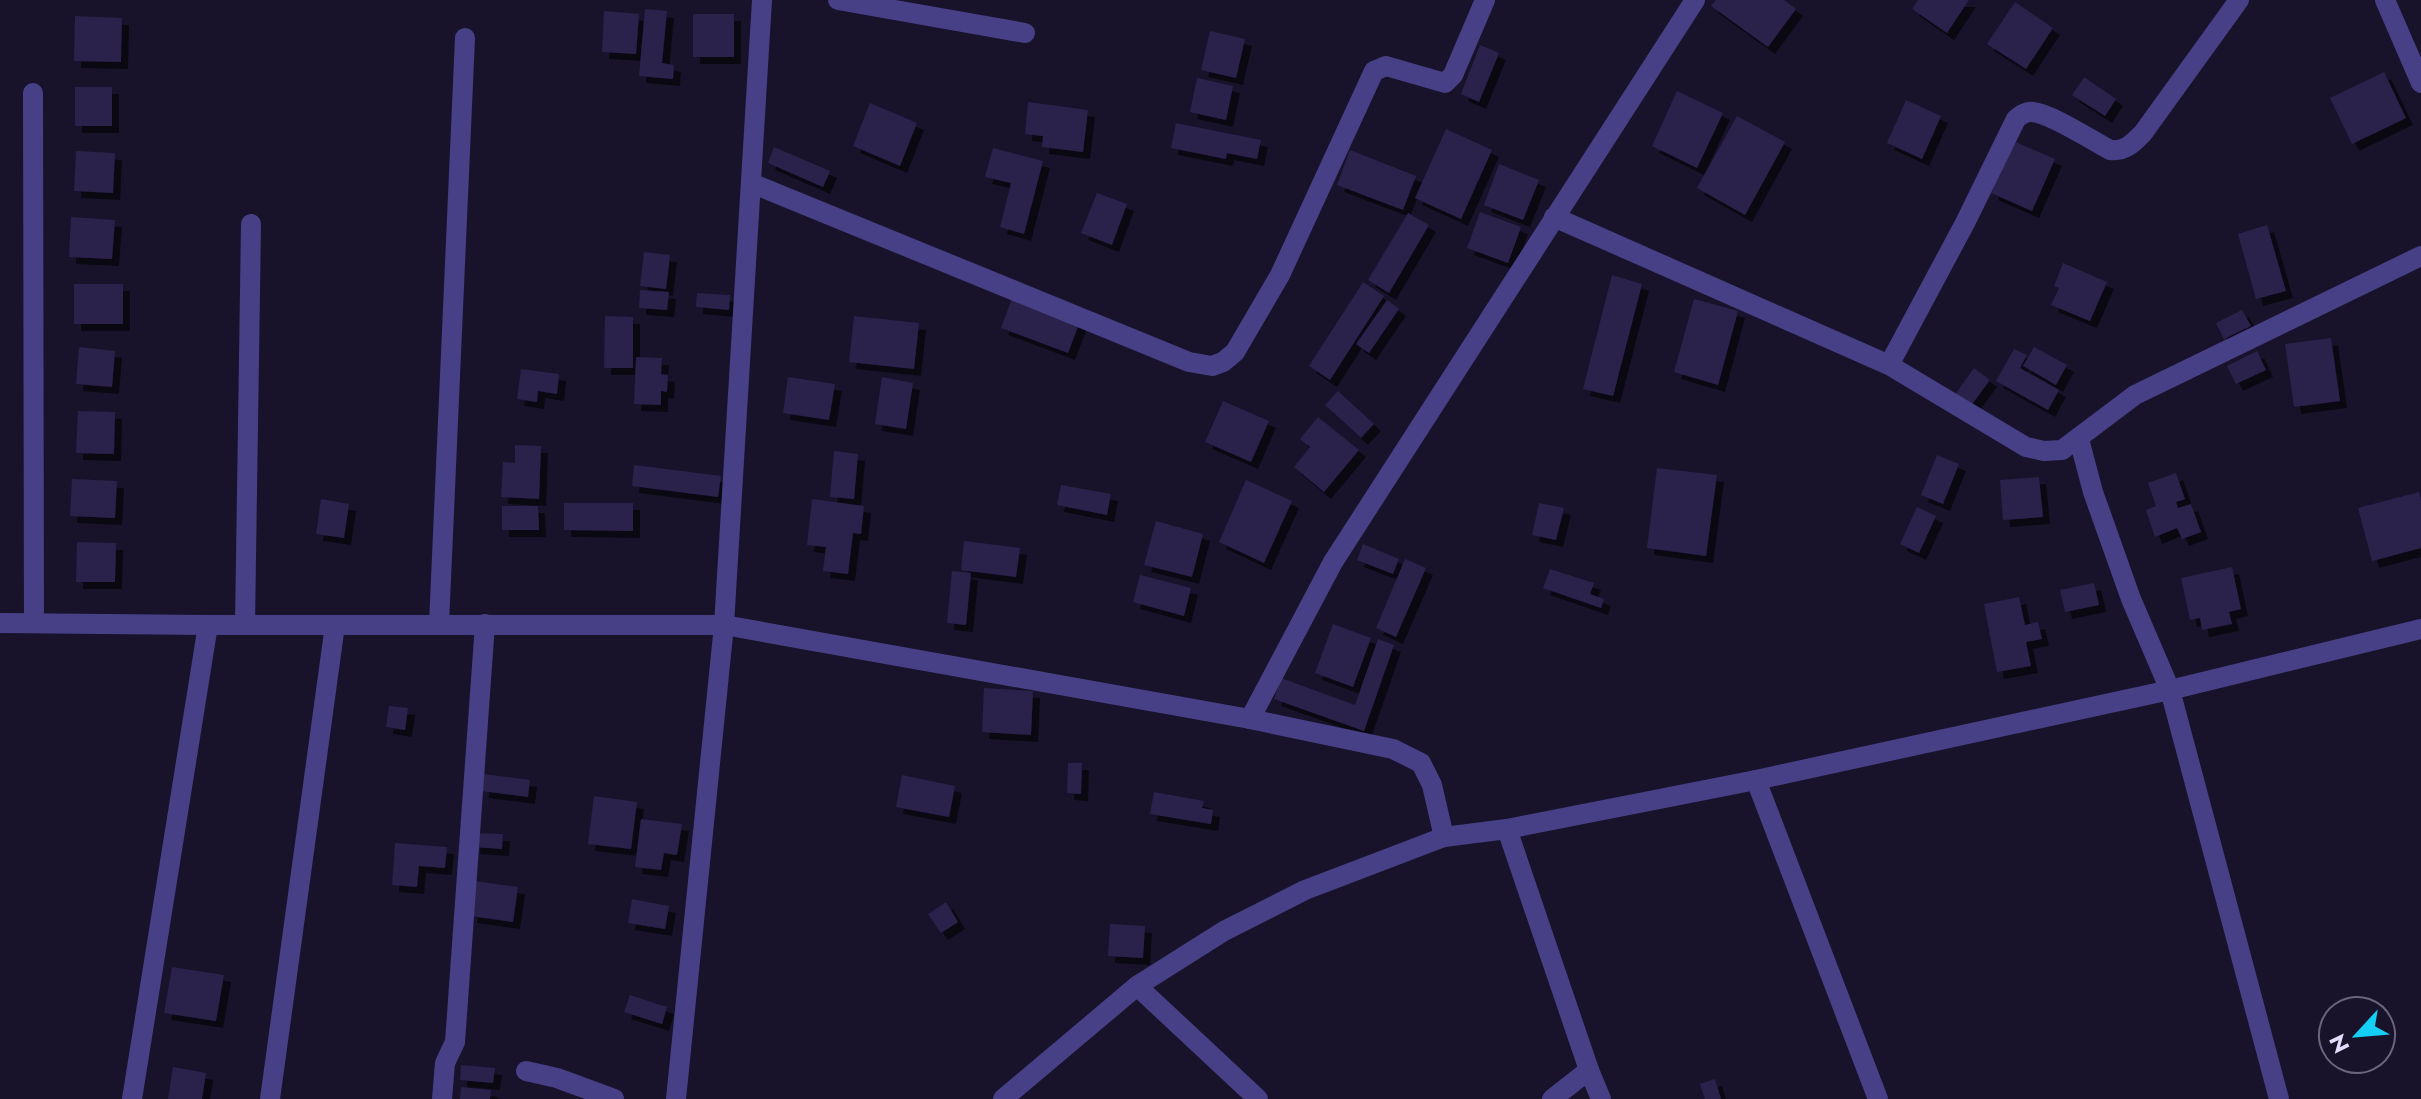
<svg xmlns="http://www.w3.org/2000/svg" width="2421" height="1099" font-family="Jost,sans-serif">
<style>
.building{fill:#2b204b;filter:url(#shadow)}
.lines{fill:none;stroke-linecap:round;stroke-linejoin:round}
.minor{stroke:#484087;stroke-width:20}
</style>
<defs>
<filter id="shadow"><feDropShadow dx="7" dy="7" stdDeviation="0" flood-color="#0009"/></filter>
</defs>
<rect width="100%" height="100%" fill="#18132b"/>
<g class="building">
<path d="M 1716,0 L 1784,0 L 1796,9 L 1768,47 L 1711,6 Z"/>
<path d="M 1918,0 L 1969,0 L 1947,33 L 1912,9 Z"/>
<path d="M 2015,2 L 2053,28 L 2026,69 L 1987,44 Z"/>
<path d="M 645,9 L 667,11 L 662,63 L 674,65 L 673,79 L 639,76 Z"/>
<path d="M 604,11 L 639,14 L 636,54 L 602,52 Z"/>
<rect x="693" y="14" width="41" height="43"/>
<path d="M 75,16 L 122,18 L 121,62 L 74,61 Z"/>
<path d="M 1210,31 L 1245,39 L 1236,78 L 1201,70 Z"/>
<path d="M 1480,45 L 1499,53 L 1479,102 L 1461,94 Z"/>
<path d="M 2384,72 L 2406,118 L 2352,144 L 2330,98 Z"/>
<path d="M 2084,77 L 2116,99 L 2105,116 L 2072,95 Z"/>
<path d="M 1197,78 L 1233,86 L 1226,120 L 1190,112 Z"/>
<rect x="75" y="87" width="37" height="39"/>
<path d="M 1677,91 L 1723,113 L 1697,168 L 1652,146 Z"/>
<path d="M 1906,100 L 1941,116 L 1922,159 L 1887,143 Z"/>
<path d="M 1028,102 L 1088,110 L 1083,152 L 1042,147 L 1043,136 L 1025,134 Z"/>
<path d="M 870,103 L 917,123 L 900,166 L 853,146 Z"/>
<path d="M 1737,116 L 1785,142 L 1745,215 L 1697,188 Z"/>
<path d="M 1176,123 L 1261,140 L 1257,159 L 1227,153 L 1226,159 L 1171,148 Z"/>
<path d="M 1446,129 L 1492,150 L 1461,219 L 1415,198 Z"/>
<path d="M 2013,141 L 2055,159 L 2032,211 L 1991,193 Z"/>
<path d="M 774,147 L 830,171 L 823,187 L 768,163 Z"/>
<path d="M 993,148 L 1043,161 L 1024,234 L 1000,227 L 1011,183 L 985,177 Z"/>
<path d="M 1350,150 L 1416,176 L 1403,210 L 1337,185 Z"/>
<path d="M 76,151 L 115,153 L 113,193 L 74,191 Z"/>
<path d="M 1499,164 L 1539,180 L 1523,220 L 1484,205 Z"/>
<path d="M 1097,193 L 1127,204 L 1112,245 L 1081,233 Z"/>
<path d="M 1480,212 L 1521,227 L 1508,263 L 1467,248 Z"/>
<path d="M 1408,213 L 1429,225 L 1389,293 L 1368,280 Z"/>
<path d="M 71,217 L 115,220 L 112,259 L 69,257 Z"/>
<path d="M 2267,225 L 2286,291 L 2256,299 L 2238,234 Z"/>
<path d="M 644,252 L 670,255 L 666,289 L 640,286 Z"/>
<path d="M 2063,263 L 2107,282 L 2090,321 L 2051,305 L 2059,288 L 2054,286 Z"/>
<path d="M 1612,275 L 1642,284 L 1613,396 L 1583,389 Z"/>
<path d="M 1363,282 L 1384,296 L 1330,380 L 1309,366 Z"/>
<rect x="74" y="284" width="49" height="40"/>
<path d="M 1017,285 L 1084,311 L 1068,353 L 1001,328 Z"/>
<path d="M 640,290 L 669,292 L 667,310 L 639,308 Z"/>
<path d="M 697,293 L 730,295 L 729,310 L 696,307 Z"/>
<path d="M 1694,299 L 1738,311 L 1718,385 L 1674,372 Z"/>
<path d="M 1387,300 L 1399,309 L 1369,353 L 1356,344 Z"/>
<path d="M 2242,310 L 2251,326 L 2224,339 L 2216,323 Z"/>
<path d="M 605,316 L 633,317 L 633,368 L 604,368 Z"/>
<path d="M 854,316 L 919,323 L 914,369 L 849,362 Z"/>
<path d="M 2331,338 L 2340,401 L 2294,407 L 2285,344 Z"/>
<path d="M 79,347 L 115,351 L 112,387 L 76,384 Z"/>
<path d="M 2034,347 L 2067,365 L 2056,385 L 2023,366 Z"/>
<path d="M 2014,349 L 2027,355 L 2020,368 L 2059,390 L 2048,410 L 1996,381 Z"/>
<path d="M 2257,351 L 2266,370 L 2236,384 L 2227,366 Z"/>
<path d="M 636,357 L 662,358 L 661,374 L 668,375 L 667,392 L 661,391 L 661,405 L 634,404 Z"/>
<path d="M 1974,368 L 1990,380 L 1970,407 L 1954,396 Z"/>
<path d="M 521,369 L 559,374 L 557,394 L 538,391 L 537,402 L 517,399 Z"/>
<path d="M 788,377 L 835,384 L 829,420 L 783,413 Z"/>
<path d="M 882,377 L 913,383 L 906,429 L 875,424 Z"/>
<path d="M 1338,391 L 1374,424 L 1361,438 L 1325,405 Z"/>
<path d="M 1223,401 L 1269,421 L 1251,462 L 1205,442 Z"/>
<path d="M 78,411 L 115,412 L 114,454 L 76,453 Z"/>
<path d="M 1318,417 L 1359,450 L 1324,492 L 1294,467 L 1310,447 L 1300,439 Z"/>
<path d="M 515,445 L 541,446 L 539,499 L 501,497 L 503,462 L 515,463 Z"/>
<path d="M 834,451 L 858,454 L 854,499 L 830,497 Z"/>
<path d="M 1937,455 L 1959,464 L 1943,504 L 1921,495 Z"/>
<path d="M 634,465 L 721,476 L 718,497 L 632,486 Z"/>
<path d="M 1657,468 L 1717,475 L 1706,556 L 1647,548 Z"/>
<path d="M 2176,473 L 2185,499 L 2176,502 L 2178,508 L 2191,504 L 2201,532 L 2182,539 L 2177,528 L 2155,537 L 2146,510 L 2156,506 L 2148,483 Z"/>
<path d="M 2039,477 L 2043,517 L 2003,520 L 2000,480 Z"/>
<path d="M 72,479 L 117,481 L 115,518 L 70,516 Z"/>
<path d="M 1246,480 L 1292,501 L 1264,563 L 1219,542 Z"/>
<path d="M 1061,485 L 1111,494 L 1107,515 L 1057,505 Z"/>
<path d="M 2419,492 L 2421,501 L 2421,548 L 2372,561 L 2358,508 Z"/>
<path d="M 321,499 L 349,504 L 344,538 L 316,534 Z"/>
<path d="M 812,499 L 864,506 L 861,534 L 853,533 L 848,574 L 823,571 L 826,547 L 807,545 Z"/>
<path d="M 564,503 L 633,503 L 633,531 L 564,530 Z"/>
<path d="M 1539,503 L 1564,508 L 1556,540 L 1532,535 Z"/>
<path d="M 502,506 L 538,506 L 539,530 L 502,530 Z"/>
<path d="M 1917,507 L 1936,516 L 1919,553 L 1900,544 Z"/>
<path d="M 1156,521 L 1203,534 L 1192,577 L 1144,565 Z"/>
<path d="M 964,541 L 1020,548 L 1016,577 L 961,570 Z"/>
<path d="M 77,542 L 116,543 L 115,582 L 76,582 Z"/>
<path d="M 1363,544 L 1399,559 L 1393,574 L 1357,560 Z"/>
<path d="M 1405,559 L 1426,568 L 1396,637 L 1376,628 Z"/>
<path d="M 2232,567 L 2241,609 L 2229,612 L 2232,624 L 2202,630 L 2200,618 L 2190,620 L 2181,578 Z"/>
<path d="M 1550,569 L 1594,583 L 1590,594 L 1604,599 L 1601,608 L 1543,588 Z"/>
<path d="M 952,571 L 971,573 L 966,625 L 947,623 Z"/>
<path d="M 1140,575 L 1191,588 L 1184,616 L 1133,602 Z"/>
<path d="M 2094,583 L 2099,605 L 2065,612 L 2060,590 Z"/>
<path d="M 2019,597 L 2025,625 L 2038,622 L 2042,639 L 2026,642 L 2031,666 L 1997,672 L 1984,604 Z"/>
<path d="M 1333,624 L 1371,638 L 1353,687 L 1315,673 Z"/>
<path d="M 1378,639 L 1394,645 L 1364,731 L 1274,699 L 1281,678 L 1355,705 Z"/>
<path d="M 984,688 L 1033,691 L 1031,735 L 982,732 Z"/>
<path d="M 389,706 L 408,708 L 405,730 L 386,727 Z"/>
<path d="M 1068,763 L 1082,763 L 1081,794 L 1067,793 Z"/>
<path d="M 484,774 L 530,780 L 528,797 L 482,791 Z"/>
<path d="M 902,775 L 955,786 L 949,817 L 896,807 Z"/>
<path d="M 1154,792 L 1204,801 L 1202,808 L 1213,810 L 1211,824 L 1150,814 Z"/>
<path d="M 594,796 L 637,802 L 631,849 L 588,844 Z"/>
<path d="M 641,819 L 682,824 L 677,855 L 664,853 L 661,870 L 635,867 Z"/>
<path d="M 474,833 L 503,834 L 502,849 L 473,847 Z"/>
<path d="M 395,843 L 447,847 L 445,868 L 419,866 L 417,887 L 392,885 Z"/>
<path d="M 475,881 L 518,887 L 513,922 L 470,916 Z"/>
<path d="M 632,899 L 669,906 L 665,929 L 628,923 Z"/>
<path d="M 946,902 L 958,922 L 941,933 L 928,914 Z"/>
<path d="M 1110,924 L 1145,926 L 1143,958 L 1108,956 Z"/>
<path d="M 172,967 L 224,975 L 216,1021 L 164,1013 Z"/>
<path d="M 630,995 L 667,1007 L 662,1024 L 624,1012 Z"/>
<path d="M 461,1065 L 495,1068 L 493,1083 L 460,1080 Z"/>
<path d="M 173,1067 L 206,1073 L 202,1099 L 168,1099 Z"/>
<path d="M 1715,1079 L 1721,1099 L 1705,1099 L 1700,1084 Z"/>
<path d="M 461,1087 L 491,1090 L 490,1099 L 460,1099 Z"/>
</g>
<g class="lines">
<g class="minor">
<path d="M 838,0 L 1025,33"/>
<path d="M 2385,0 L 2421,83"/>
<path d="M 33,93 L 34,623"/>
<path d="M 751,183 L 1189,362 L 1212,366 L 1223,362 L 1235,352 L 1280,275 L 1374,71 L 1386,66 L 1445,83 L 1453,75 L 1485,0"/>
<path d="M 1554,217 L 1889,365 L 2026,447 L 2044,451 L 2062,450 L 2135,395 L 2421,256"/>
<path d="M 1889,365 L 1965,223 L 2016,119 C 2021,115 2026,111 2033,112 C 2052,114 2091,140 2110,150 C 2125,152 2133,143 2143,133 L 2239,0"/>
<path d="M 2079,439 L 2093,492 L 2131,599 L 2170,690 L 2279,1099"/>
<path d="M 0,623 L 208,625 L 724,625 L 1250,719 L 1393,749 L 1421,763 L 1432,785 L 1444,837"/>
<path d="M 439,624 L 465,38"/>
<path d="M 245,625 L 251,224"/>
<path d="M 1250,719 L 1333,562 L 1695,0"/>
<path d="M 1756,780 L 1878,1099"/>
<path d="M 1507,829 L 1589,1070 L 1601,1099"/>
<path d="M 1137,986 L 1258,1099"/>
<path d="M 526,1071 L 557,1078 L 614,1099"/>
<path d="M 132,1099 L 208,625"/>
<path d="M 270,1099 L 335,625"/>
<path d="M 442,1099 L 445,1063 L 455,1042 L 485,624"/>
<path d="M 676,1099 L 724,625 L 762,0"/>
<path d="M 1003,1099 L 1137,986 L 1224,931 L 1305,890 L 1444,837 L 1507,829 L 1756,780 L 2170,690 L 2421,629"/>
<path d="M 1552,1099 L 1589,1070"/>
</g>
</g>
<g transform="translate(2357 1035) rotate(244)"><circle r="38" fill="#18132b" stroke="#6a647f" stroke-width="2"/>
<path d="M0-6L14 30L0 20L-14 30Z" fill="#14cef3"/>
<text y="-12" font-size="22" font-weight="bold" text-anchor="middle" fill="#e4defd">N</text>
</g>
</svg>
